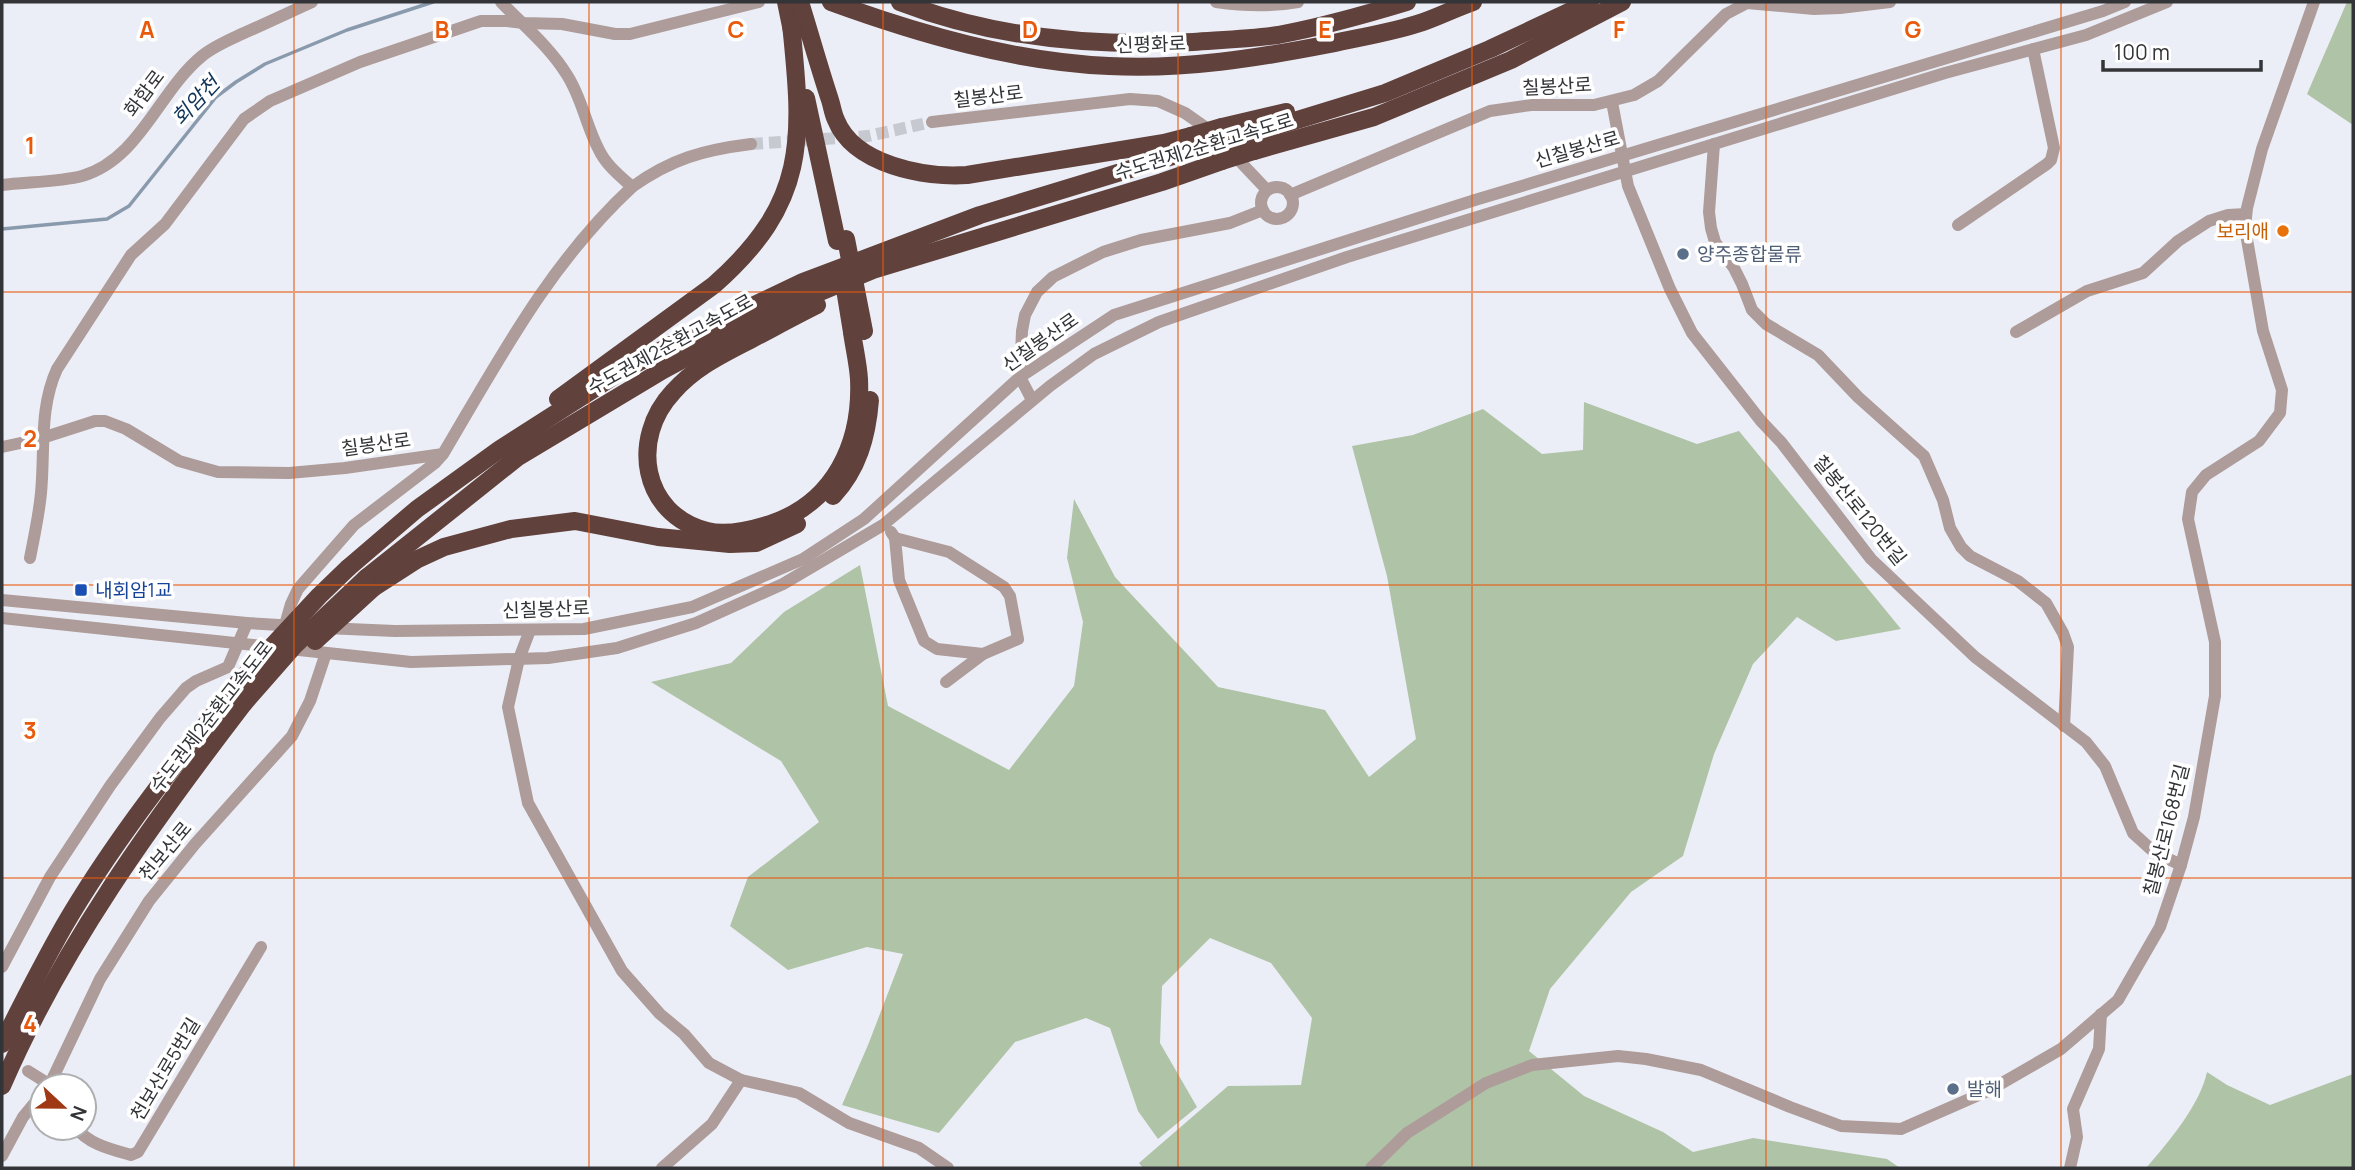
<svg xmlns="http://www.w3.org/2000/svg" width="2355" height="1170" font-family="Manrope,'Noto Sans KR',sans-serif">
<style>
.forest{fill:#afc3a7}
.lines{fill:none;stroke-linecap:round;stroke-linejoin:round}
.stream{stroke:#899aad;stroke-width:3.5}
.minor-tunnel{stroke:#c7c9d1;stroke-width:12;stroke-dasharray:12 6;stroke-linecap:butt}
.minor{stroke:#ad9c99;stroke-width:12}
.highway{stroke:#60413b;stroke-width:18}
.highway-bridge{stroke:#60413b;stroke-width:18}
.grid{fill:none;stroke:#e8590c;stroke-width:2;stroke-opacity:0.55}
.food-dot{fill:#e8710a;stroke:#fff;stroke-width:2.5}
.service-dot{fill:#5c6f8a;stroke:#fff;stroke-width:2.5}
.transit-dot{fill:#1a4fb4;stroke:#fff;stroke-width:2.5}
.labels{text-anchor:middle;stroke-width:7;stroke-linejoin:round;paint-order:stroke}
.street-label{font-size:19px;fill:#333437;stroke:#fff}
.food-label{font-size:19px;fill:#c56008;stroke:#fff;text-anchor:end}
.service-label{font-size:19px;fill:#4e5e75;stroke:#fff;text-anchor:start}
.transit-label{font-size:19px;fill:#164399;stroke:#fff;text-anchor:start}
.water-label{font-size:21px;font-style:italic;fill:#0e3457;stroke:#fff}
.grid-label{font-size:23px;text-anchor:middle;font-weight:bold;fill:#e8590c;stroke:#fff;stroke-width:7;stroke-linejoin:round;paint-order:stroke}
</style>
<rect width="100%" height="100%" fill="#eceef7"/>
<g class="forest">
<path d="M 2347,2 L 2353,2 L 2353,125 L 2307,94 Z"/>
<path d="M 1584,402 L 1697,444 L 1739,431 L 1901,629 L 1836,641 L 1797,617 L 1753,664 L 1714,754 L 1683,856 L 1631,892 L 1550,989 L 1529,1051 L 1584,1096 L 1663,1132 L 1693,1152 L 1753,1138 L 1887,1159 L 1900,1168 L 1143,1168 L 1139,1163 L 1228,1086 L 1301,1085 L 1312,1018 L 1271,963 L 1210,938 L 1162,986 L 1160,1043 L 1197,1107 L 1158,1139 L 1138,1111 L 1110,1028 L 1086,1018 L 1015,1042 L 939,1133 L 842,1105 L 868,1045 L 903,954 L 867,947 L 788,970 L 730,926 L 748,877 L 819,822 L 781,761 L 651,682 L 731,663 L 784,612 L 860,565 L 888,706 L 1009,770 L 1074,686 L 1083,622 L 1067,558 L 1074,499 L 1115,577 L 1218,687 L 1325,710 L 1369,777 L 1416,739 L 1387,576 L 1352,446 L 1413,435 L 1483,409 L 1542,454 L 1583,450 Z"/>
<path d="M 2207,1072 L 2227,1085 L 2270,1105 L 2353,1074 L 2353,1168 L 2146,1168 C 2168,1143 2200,1105 2207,1072 Z"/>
</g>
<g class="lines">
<path class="stream" d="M 2,229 L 107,219 L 129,206 L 216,97 L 236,82 L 265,64 L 347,30 L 433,2"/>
<path class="minor-tunnel" d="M 751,144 L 868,136 L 932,122"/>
<g class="minor">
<path d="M 1216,2 C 1244,6 1270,7 1298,2"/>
<path d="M 1612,102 L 1628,186 L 1670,289 L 1692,333 L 1761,421 L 1781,442 L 1871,559 L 1975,657 L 2086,742 L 2105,766 L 2133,833 L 2154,852 L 2181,865"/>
<path d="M 932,122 L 1130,99 L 1158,101 L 1185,113 L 1212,132"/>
<path d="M 1714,144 L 1709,212 L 1711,228 L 1715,242 L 1734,268 L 1742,284 L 1752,310 L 1766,324 L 1818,355 L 1858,397 L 1924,456 L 1943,500 L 1950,528 L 1961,547 L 1970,556 L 2018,581 L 2046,603 L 2063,633 L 2068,647 L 2064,726"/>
<path d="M 1232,153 L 1267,190"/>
<path d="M 2,185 C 25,182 60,182 82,176 C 140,159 158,92 202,56 C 214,46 229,40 244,33 C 267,23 290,12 312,2"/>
<path d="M 632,187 C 671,159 703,150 751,144"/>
<circle cx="1277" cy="203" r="16"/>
<path d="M 1290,195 L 1490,111 L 1531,105 L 1594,105 L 1634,95 L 1658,81 L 1726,14 L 1747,3 L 1814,9 L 1840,8 L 1890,2"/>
<path d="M 1958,225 L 2047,164 L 2051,160 L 2054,148 L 2033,49"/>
<path d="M 2016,332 L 2087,291 L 2143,273 L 2178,241 L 2209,221 L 2228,215 L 2246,214"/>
<path d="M 1032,400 L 1020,377 L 1022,331 L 1025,315 L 1037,292 L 1053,277 L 1103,252 L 1141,240 L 1230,223 L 1263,210"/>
<path d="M 2,447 L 39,439 L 95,421 L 105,421 L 126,429 L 179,461 L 218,472 L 289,473 L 345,468 L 443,454 C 500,358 549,264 632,187 C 620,176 606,165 599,150 C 586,126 582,98 567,75 C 550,47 523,25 501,2"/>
<path d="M 891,532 L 895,538 L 899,580 L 924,641 L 937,649 L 983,654"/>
<path d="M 895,538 L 949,552 L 1004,587 L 1010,596 L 1018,639 L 983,654 L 946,682"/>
<path d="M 30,558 C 34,537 39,515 41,493 C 45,451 39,408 57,369 L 131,255 L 165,224 L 244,119 L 270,101 L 360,62 L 481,21 L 507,21 L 524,23 L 562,24 L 615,34 L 630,34 L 759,2"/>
<path d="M 2,600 L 247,623 L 296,626"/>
<path d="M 2,618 L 411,662 L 548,658 L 617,648 L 696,623 L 783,584 L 883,525 L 1050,386 L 1094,354 L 1159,322 L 1347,257 L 1945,73 L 2086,35 L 2167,2"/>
<path d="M 285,625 L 291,604 L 298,589 L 354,525 L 435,463 L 443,454"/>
<path d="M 325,628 L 395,631 L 584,629 L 692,607 L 803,559 L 864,519 L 1020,377 L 1114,315 L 1475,200 L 2103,11 L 2125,2"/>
<path d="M 530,630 L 519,659 L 508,707 L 528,803 L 622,971 L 660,1014 L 684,1034 L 709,1063 L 741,1080 L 799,1093 L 849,1123 L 919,1148 L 948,1168"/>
<path d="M 2,967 L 50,877 L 110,786 L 160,718 L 186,688 L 196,681 L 228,667 L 247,623"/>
<path d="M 28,1071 L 52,1086"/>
<path d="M 49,1086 L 100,979 L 149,901 L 195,844 L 292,736 L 310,701 L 326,653"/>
<path d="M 77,1128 C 87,1144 114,1150 131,1155 L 138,1152 L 261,947"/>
<path d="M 2,1156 L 23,1117 L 42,1094"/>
<path d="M 662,1168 L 712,1124 L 741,1080"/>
<path d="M 1371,1168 L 1407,1133 L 1486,1083 L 1532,1065 L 1618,1056 L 1646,1059 L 1701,1070 L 1790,1107 L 1841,1126 L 1901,1129 L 1990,1090 L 2061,1049 L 2118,1000 L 2160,927 L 2181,865 L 2194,817 L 2215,696 L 2215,642 L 2188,519 L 2192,492 L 2206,475 L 2259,441 L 2280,413 L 2282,390 L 2263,331 L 2245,228 L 2247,208 L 2262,149 L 2314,2"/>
<path d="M 2070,1168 L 2077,1137 L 2073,1109 L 2099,1049 L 2101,1014"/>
</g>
<g class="highway">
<path d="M 786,2 L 793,36"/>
<path d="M 800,2 C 810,34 819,67 830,100 C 832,106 833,114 836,120 C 854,165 925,178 967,175 L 1164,143 L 1191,136"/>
<path d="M 831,2 C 919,34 1015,62 1109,66 C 1183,70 1258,58 1330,44 C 1361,37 1394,32 1423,22 C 1440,16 1456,8 1473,2"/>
<path d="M 900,2 C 993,38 1094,47 1193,42 C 1221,40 1250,39 1278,35 C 1322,27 1364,15 1407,2"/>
<path d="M 806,98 L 837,241"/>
<path d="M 1222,127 L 1286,112"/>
<path d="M 1239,138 L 1385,93 L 1490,49 L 1590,2"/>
<path d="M 1254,151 L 1374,117 L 1511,60 L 1622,2"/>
<path d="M 817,305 C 795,316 773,328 752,339 C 723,354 695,367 673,392 C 630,438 641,514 707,531 C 727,536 751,530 770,524 C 834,503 862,444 859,379 C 858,363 854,347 852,332"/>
<path d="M 558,399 L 714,285 C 808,202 803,140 791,24"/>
<path d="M 833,496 C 858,469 867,437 870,400"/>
<path d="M 348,568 L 417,509 L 500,449 L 622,371 L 677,342 L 803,282 L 980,215 L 1206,146"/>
<path d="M 366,578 L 518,457 L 663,370 L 765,315 L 873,270 L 1162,182 L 1222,161"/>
<path d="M 373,588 L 418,559 L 444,547 L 511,529 L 575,521 L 658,537 L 730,544 L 756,543 L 797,524"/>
<path d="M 2,1044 C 22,1004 42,965 64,926 C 114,840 177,762 238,683"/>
<path d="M 2,1086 C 62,947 152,823 244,703"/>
</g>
<g class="highway-bridge">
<path d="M 1191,136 L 1222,127"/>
<path d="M 1206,146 L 1239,138"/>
<path d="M 1222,161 L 1254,151"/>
<path d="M 846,239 L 864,331"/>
<path d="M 844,283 L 852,332"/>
<path d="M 315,641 L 373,588"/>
<path d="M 238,683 L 319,596 L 348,568"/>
<path d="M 244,703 L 294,646 L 366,578"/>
</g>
</g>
<path class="grid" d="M 294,2 L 294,1168M 589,2 L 589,1168M 883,2 L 883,1168M 1178,2 L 1178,1168M 1472,2 L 1472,1168M 1766,2 L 1766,1168M 2061,2 L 2061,1168M 2,292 L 2353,292M 2,585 L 2353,585M 2,878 L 2353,878"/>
<circle class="food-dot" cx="2283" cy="231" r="7"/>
<g class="service-dot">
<circle cx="1683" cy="254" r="7"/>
<circle cx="1953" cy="1089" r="7"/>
</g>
<rect class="transit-dot" x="74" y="583" width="14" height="14" rx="3.5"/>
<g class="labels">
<g class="street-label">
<text transform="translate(1151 44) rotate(-2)" y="7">신평화로</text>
<text transform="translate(1557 86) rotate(-3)" y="7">칠봉산로</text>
<text transform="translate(144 93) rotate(-53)" y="7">화합로</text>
<text transform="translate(988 96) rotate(-7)" y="7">칠봉산로</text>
<text transform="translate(1204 146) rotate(-17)" y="7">수도권제2순환고속도로</text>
<text transform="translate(1577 149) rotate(-16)" y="7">신칠봉산로</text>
<text transform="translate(1040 342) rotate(-35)" y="7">신칠봉산로</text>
<text transform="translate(670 344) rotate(-29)" y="7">수도권제2순환고속도로</text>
<text transform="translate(376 444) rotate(-8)" y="7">칠봉산로</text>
<text transform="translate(1860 510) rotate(51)" y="7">칠봉산로120번길</text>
<text transform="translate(546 609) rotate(-2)" y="7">신칠봉산로</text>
<text transform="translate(211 716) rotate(-52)" y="7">수도권제2순환고속도로</text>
<text transform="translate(2166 830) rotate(-76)" y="7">칠봉산로168번길</text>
<text transform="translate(165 851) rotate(-50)" y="7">천보산로</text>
<text transform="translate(165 1069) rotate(-59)" y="7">천보산로5번길</text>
</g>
<g class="food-label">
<text x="2269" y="238">보리애</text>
</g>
<g class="service-label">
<text x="1697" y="261">양주종합물류</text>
<text x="1967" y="1096">발해</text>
</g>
<g class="transit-label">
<text x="95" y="597">내회암1교</text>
</g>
<g class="water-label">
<text transform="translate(196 101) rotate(-47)" y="7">회암천</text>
</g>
</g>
<g class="grid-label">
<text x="147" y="38">A</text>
<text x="442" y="38">B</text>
<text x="736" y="38">C</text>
<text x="1030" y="38">D</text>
<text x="1325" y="38">E</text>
<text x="1619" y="38">F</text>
<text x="1913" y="38">G</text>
<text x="30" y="154">1</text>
<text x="30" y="447">2</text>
<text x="30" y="739">3</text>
<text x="30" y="1032">4</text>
</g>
<rect width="2355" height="1170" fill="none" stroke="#333437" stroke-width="7"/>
<g transform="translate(63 1107) rotate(112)"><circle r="33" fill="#ffffff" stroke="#adaeaf" stroke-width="2"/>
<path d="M0-5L12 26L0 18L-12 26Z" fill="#9f3815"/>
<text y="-10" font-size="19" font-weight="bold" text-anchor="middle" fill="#333437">N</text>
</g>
<path d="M2103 60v10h158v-10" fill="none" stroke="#333437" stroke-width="3.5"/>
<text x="2114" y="60" font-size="21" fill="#333437" stroke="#ffffff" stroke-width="5" paint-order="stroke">100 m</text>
</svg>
